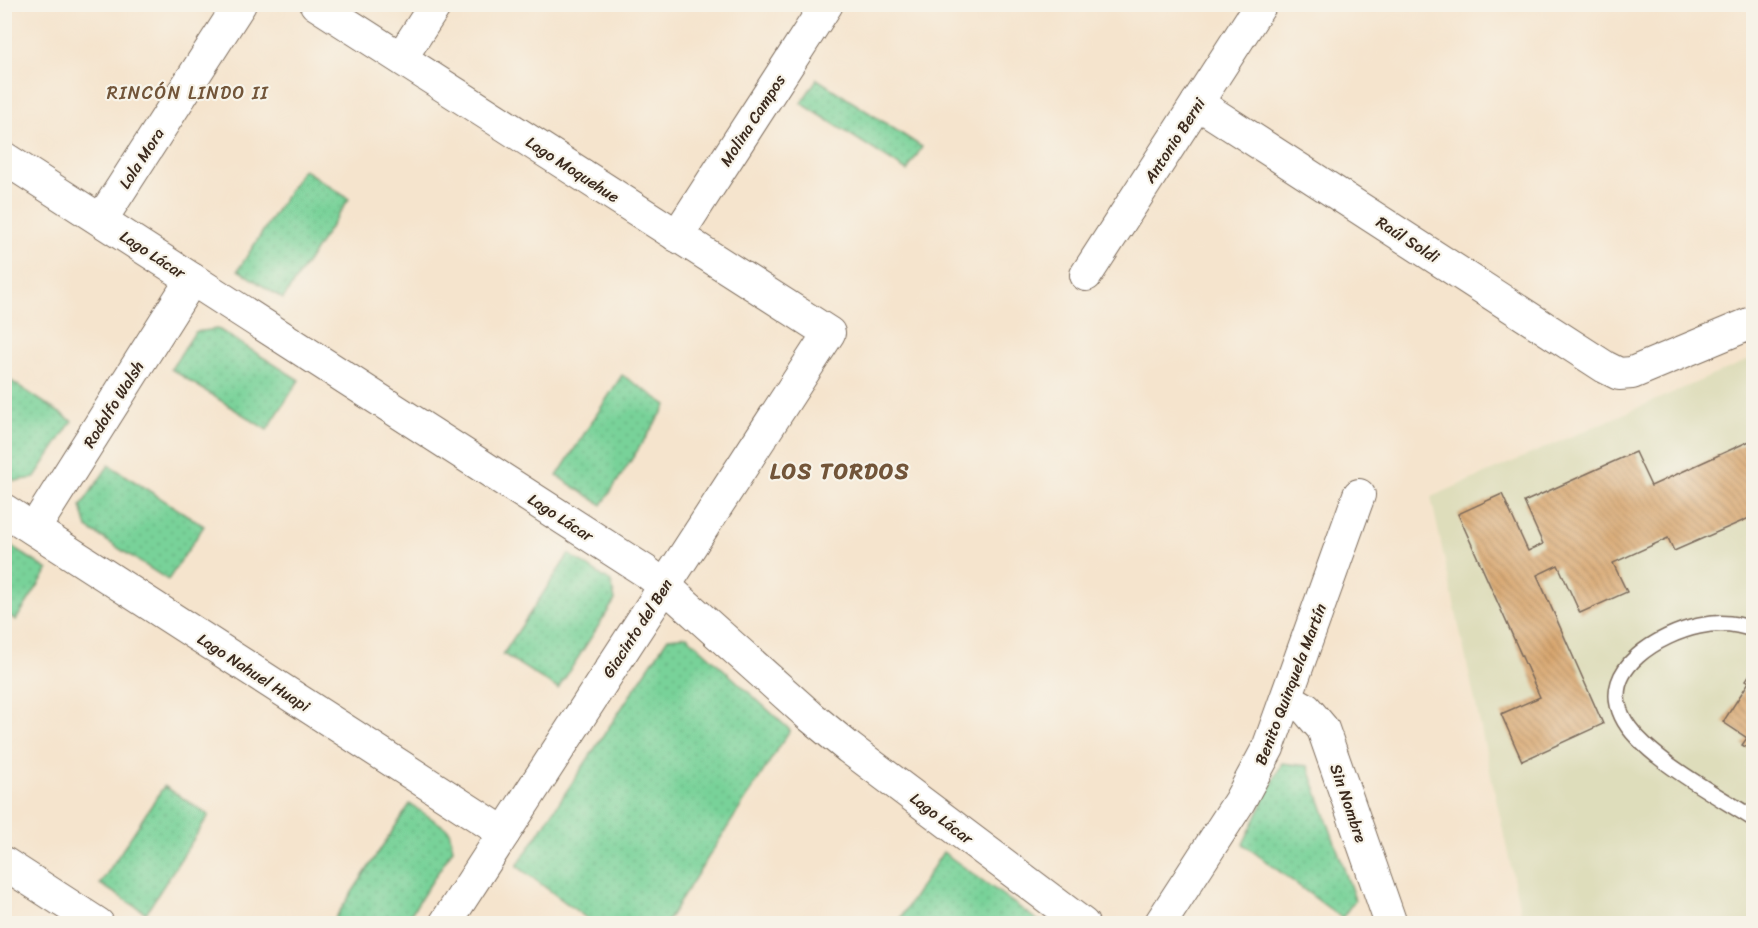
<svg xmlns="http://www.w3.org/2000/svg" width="1758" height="928" font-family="Sriracha,sans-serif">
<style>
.built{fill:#deddbb}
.grass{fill:url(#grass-dots);stroke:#5a7e5c;stroke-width:1.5}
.building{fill:url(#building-back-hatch)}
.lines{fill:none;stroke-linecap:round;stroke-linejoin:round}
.service-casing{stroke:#7c6b5b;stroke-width:18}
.minor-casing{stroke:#7c6b5b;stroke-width:34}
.service{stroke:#fff;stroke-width:15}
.minor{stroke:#fff;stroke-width:32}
.labels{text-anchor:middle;stroke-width:4.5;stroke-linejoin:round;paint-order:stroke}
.street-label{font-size:16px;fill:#3b2a1e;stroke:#f7f3e8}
.neighbourhood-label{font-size:18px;letter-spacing:1.5px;fill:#725539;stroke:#f7f3e8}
.district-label{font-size:22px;font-weight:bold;letter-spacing:1.5px;fill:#725539;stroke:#f7f3e8}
</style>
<defs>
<pattern id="grass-dots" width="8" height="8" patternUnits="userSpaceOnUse" patternTransform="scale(1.5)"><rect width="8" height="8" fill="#78d299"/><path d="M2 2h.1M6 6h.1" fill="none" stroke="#69b483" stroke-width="1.8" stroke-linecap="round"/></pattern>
<pattern id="building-back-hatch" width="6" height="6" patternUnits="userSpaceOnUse" patternTransform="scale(1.5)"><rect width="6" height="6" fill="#d7a46c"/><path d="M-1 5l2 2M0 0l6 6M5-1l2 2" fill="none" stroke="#b08658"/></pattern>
</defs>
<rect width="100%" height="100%" fill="#f7f3e8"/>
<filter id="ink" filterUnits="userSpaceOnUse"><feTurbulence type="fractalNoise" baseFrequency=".0167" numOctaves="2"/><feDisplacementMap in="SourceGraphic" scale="12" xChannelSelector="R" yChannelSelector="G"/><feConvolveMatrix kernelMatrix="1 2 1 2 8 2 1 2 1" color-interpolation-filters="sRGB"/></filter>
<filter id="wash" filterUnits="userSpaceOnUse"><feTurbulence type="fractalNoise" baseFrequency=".008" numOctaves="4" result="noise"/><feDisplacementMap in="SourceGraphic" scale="24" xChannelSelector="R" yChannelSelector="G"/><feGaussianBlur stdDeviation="1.35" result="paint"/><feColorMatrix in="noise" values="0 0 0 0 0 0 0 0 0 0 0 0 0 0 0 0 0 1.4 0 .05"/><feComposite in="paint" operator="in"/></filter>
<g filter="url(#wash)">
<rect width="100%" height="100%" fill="#f5e4cd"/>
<path class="built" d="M 1753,358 L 1753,923 L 1523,923 L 1431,497 Z"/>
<g class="grass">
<path d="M 817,79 L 922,147 L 907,171 L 801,103 Z"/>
<path d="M 303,169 L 349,199 L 283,299 L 238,270 Z"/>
<path d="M 218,329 L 299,380 L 267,430 L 171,369 L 195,332 Z"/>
<path d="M 622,375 L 667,405 L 602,505 L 557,476 Z"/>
<path d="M 5,377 L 72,421 L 34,478 L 15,481 L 5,474 Z"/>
<path d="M 109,465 L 204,526 L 168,580 L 87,528 L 81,506 Z"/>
<path d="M 5,542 L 48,570 L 16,620 L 5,613 Z"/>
<path d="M 569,554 L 611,582 L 615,600 L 558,689 L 503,654 Z"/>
<path d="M 687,636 L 790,730 L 666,923 L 593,923 L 517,866 L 668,638 Z"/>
<path d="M 1282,763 L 1308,766 L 1355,900 L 1342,918 L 1243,844 Z"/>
<path d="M 164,786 L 209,815 L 146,913 L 100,884 Z"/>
<path d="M 410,804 L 449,830 L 453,849 L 405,923 L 332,923 Z"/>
<path d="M 943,852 L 1041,923 L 897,923 Z"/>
</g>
<g id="blocks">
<g class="building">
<path d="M 1754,439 L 1754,516 L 1674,551 L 1668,538 L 1613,563 L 1627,592 L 1580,613 L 1558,565 L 1537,575 L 1603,724 L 1522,761 L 1501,714 L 1540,697 L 1458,514 L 1502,494 L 1528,551 L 1543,544 L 1524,502 L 1635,452 L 1651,486 Z"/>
<path d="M 1754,668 L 1754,752 L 1742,745 L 1747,738 L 1723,722 L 1749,682 L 1746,680 Z"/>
</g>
</g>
</g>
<g filter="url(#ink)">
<use href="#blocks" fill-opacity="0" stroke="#7c6b5b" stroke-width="1.5"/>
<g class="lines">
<defs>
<path id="service" d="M 1754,630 C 1737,623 1717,622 1699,626 C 1661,634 1599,668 1622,716 C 1640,755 1717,795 1754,819"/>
<g id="minor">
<path d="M 316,4 L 829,333 L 445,924"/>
<path d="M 401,58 L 436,4"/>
<path d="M 1197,103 L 1605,367 L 1619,374 L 1632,373 L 1754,322"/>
<path d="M 4,158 L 645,571 L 665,586 L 810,716 L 849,748 L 1083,924"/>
<path d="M 101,220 L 240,4"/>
<path d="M 677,236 L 827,4"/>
<path d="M 1086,275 L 1261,4"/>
<path d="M 4,510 L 504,833"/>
<path d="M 34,529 L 192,279"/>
<path d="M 1287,698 L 1306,709 L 1323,729 L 1391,924"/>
<path d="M 4,863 L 98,924"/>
<path d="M 1160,924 L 1239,802 L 1268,748 L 1359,495"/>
</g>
</defs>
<use href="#service" class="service-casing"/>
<use href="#minor" class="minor-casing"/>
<use href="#service" class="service"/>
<use href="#minor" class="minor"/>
</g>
</g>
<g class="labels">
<g class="street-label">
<text transform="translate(752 120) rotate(-57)" y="6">Molina Campos</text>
<text transform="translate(1174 140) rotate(-57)" y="6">Antonio Berni</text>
<text transform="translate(141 158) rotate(-57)" y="6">Lola Mora</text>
<text transform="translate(573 169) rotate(33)" y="6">Lago Moquehue</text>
<text transform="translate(1408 239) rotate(33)" y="6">Raúl Soldi</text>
<text transform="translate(153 254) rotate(33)" y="6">Lago Lácar</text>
<text transform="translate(113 404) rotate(-58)" y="6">Rodolfo Walsh</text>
<text transform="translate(561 517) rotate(33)" y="6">Lago Lácar</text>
<text transform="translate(637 628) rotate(-57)" y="6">Giacinto del Ben</text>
<text transform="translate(254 672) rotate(33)" y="6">Lago Nahuel Huapi</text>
<text transform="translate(1290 684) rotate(-69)" y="6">Benito Quinquela Martín</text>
<text transform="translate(1349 803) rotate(71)" y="6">Sin Nombre</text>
<text transform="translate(942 818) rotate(37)" y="6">Lago Lácar</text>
</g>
<g class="neighbourhood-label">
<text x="188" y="99">RINCÓN LINDO II</text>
</g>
<g class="district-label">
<text x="840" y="479">LOS TORDOS</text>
</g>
</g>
<rect width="1758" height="928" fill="none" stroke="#f7f3e8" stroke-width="24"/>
</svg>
